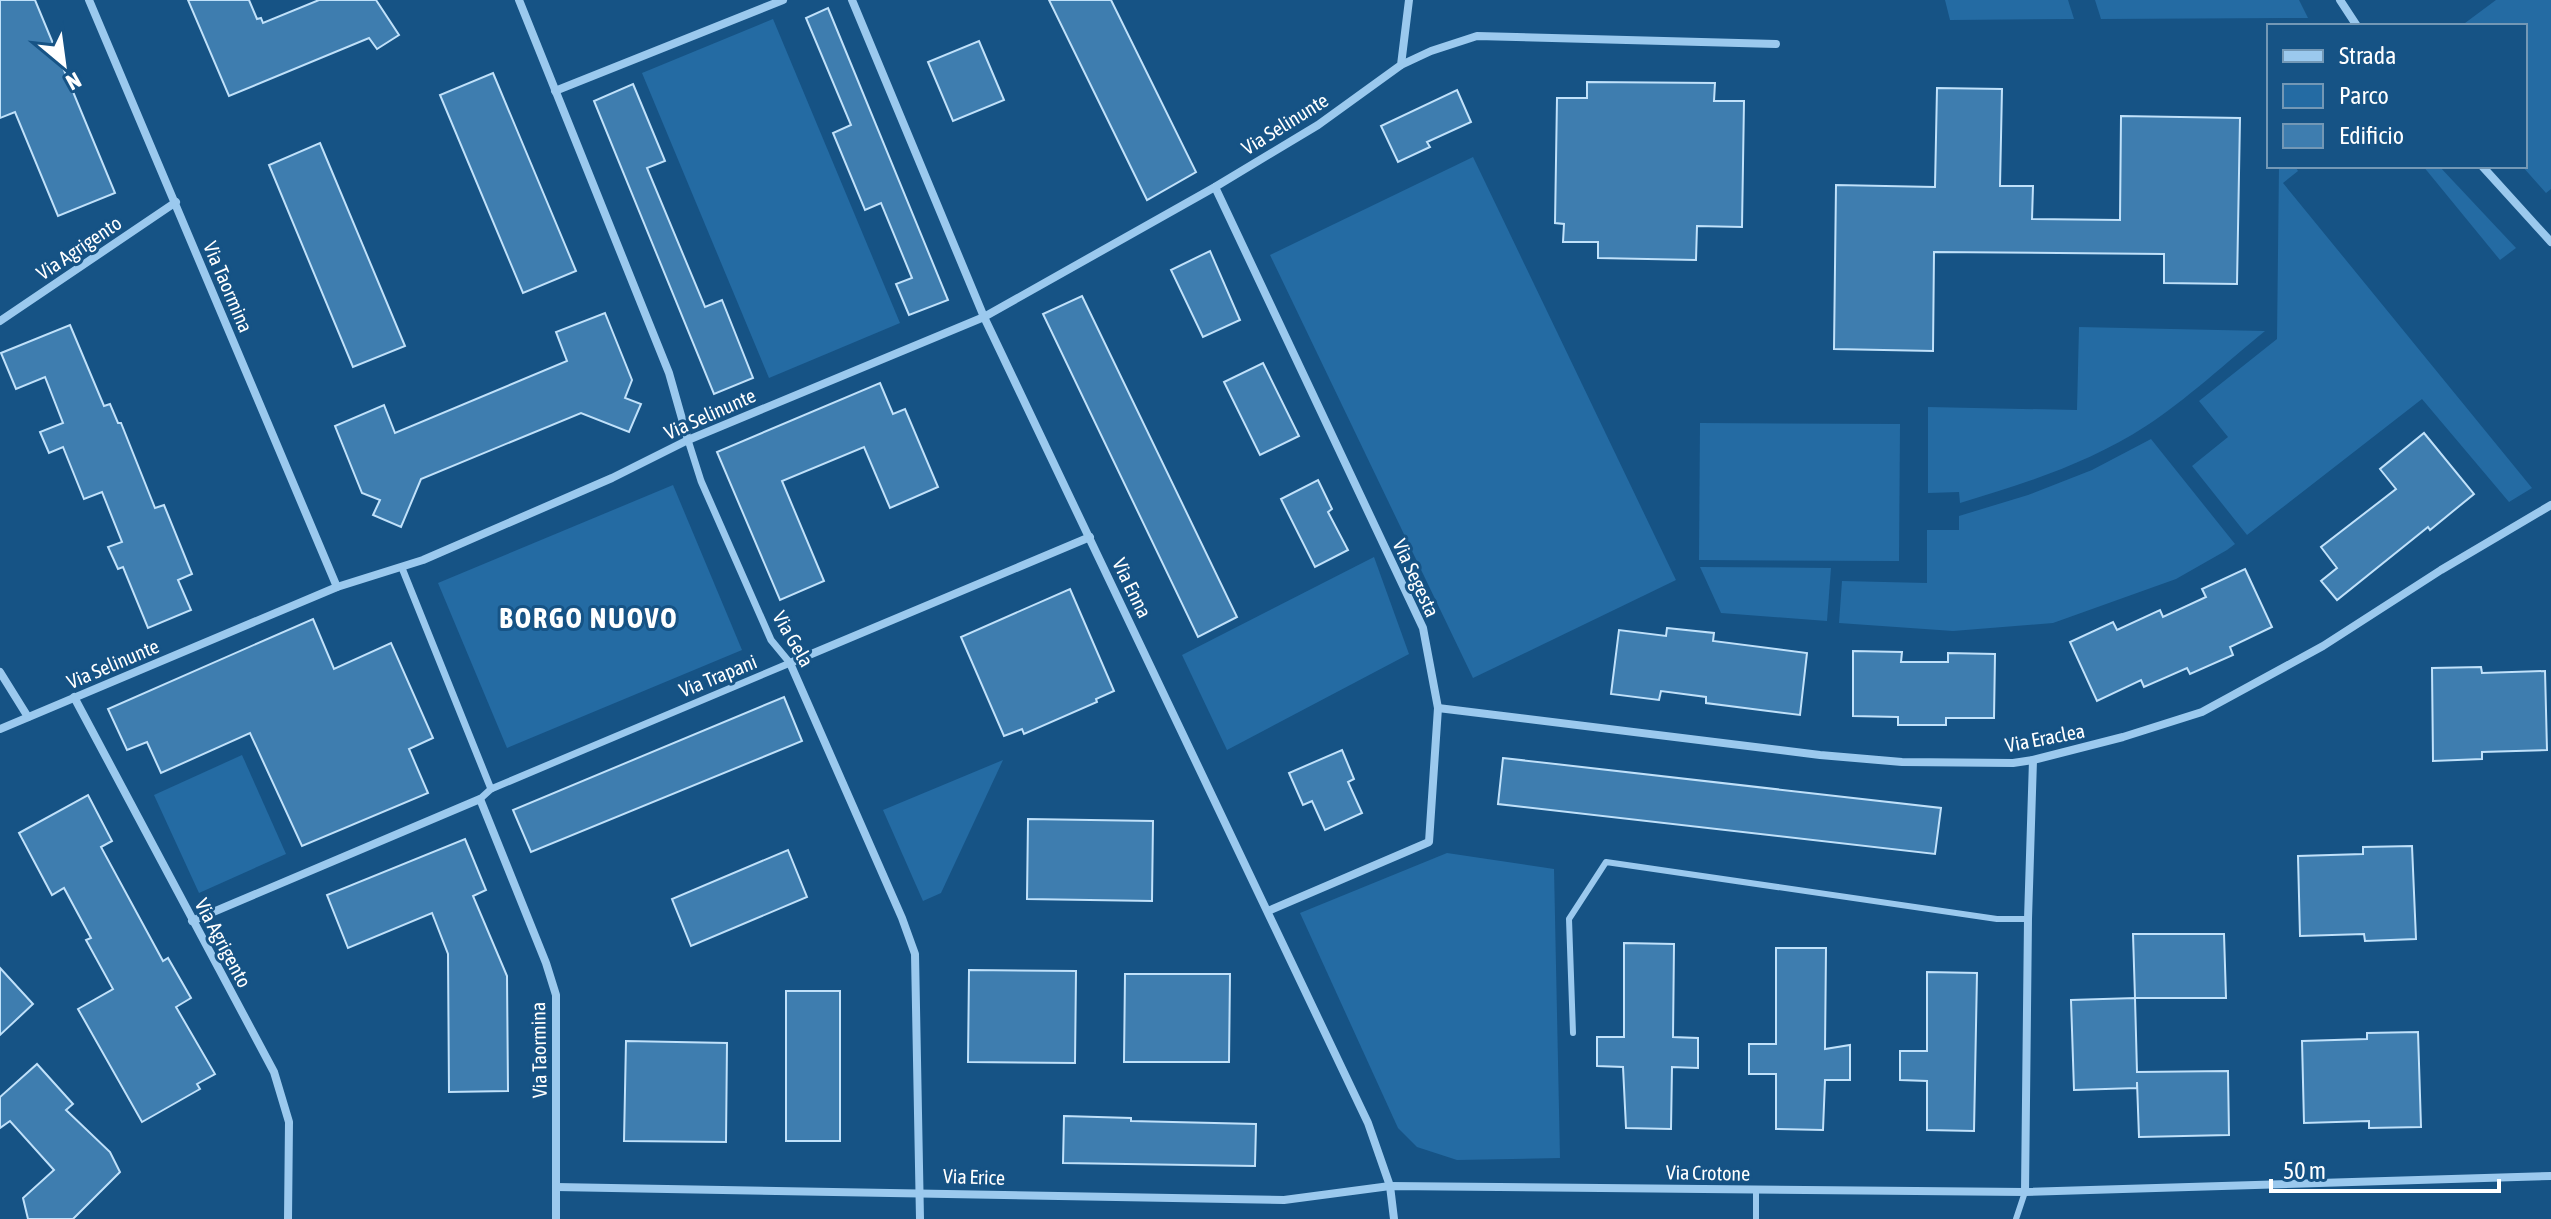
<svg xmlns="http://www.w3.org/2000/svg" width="2551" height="1219" font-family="'Asap Condensed',sans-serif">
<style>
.green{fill:#246ba3}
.building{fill:#3e7daf;stroke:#c0e1fa;stroke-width:2}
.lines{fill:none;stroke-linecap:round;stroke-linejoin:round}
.service{stroke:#9bc9ee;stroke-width:6}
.pedestrian{stroke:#9bc9ee;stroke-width:7}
.minor{stroke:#9bc9ee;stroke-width:8}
.labels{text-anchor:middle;stroke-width:6;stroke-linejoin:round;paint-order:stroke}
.street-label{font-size:20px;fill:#fff;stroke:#165385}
.district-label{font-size:28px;font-weight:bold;letter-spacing:2px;fill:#fff;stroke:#165385}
</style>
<rect width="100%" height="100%" fill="#165385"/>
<g class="green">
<path d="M 1945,0 L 2068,0 L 2074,19 L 1950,20 Z"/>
<path d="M 2095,0 L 2299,0 L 2308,18 L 2101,19 Z"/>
<path d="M 2496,0 L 2551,0 L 2551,189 L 2546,193 L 2522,166 L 2525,166 L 2525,26 L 2461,26 Z"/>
<path d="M 773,19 L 900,323 L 769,378 L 642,73 Z"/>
<path d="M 1473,157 L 1676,580 L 1473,678 L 1270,255 Z"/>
<path d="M 2279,166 L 2295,166 L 2298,171 L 2283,183 L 2532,488 L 2509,502 L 2422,399 L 2247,535 L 2192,466 L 2228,437 L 2199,401 L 2277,339 Z"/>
<path d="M 2423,166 L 2439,166 L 2516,248 L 2500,260 Z"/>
<path d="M 2079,327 L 2265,331 C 2228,361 2185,401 2146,426 C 2089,463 2024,484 1960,503 L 1959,492 L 1928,493 L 1928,407 L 2077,410 Z"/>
<path d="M 1700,423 L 1900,424 L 1899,561 L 1699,560 Z"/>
<path d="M 2151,439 L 2235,544 L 2227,550 L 2176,579 L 2053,623 L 1953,631 L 1839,623 L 1842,581 L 1927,583 L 1927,530 L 1959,530 L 1959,516 L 2028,495 L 2092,470 Z"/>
<path d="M 673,485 L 742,650 L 507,748 L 438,583 Z"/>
<path d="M 1374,557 L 1409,654 L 1227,750 L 1182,655 Z"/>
<path d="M 1700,567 L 1831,568 L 1827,621 L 1721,613 Z"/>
<path d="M 242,755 L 286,854 L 199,893 L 154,795 Z"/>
<path d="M 1003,760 L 941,893 L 923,901 L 883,810 Z"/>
<path d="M 1447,853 L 1554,869 L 1560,1158 L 1457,1160 L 1417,1147 L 1398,1128 L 1300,913 Z"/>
</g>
<g class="building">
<path d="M 0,0 L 35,0 L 115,193 L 58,216 L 15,112 L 0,118 Z"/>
<path d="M 188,0 L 249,0 L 257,19 L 261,18 L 263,23 L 319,0 L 376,0 L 399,35 L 377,49 L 369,38 L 229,96 Z"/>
<path d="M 1049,0 L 1111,0 L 1196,172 L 1147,200 Z"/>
<path d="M 828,8 L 948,300 L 909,315 L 896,284 L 912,278 L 881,203 L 865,210 L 833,133 L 851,125 L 806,18 Z"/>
<path d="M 979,41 L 1004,100 L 953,121 L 928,62 Z"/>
<path d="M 493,73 L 576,271 L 523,293 L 440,95 Z"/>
<path d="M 1587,82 L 1715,83 L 1714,101 L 1744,101 L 1742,227 L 1697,226 L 1696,260 L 1598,258 L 1598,242 L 1563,242 L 1564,224 L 1555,223 L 1557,98 L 1587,98 Z"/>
<path d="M 633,84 L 665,161 L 647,168 L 705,307 L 722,300 L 753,378 L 714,394 L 594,101 Z"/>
<path d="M 1937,88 L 2002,89 L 2000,186 L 2033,186 L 2032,219 L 2120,220 L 2121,116 L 2240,118 L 2237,284 L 2164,283 L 2164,254 L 1934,252 L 1933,351 L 1834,349 L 1836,185 L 1935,187 Z"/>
<path d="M 1457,90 L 1471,122 L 1427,142 L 1430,147 L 1398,162 L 1381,126 Z"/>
<path d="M 320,143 L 405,346 L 353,367 L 269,165 Z"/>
<path d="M 1210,251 L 1240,320 L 1203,337 L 1171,270 Z"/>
<path d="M 1082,296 L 1237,617 L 1198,637 L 1043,314 Z"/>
<path d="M 605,313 L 632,380 L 625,398 L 641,404 L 629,432 L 581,413 L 421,479 L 401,527 L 373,515 L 380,500 L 362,493 L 335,426 L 384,405 L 395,433 L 567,361 L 556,332 Z"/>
<path d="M 70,325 L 104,406 L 110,404 L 118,423 L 121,423 L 155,508 L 164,505 L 192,574 L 178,580 L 191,610 L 148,628 L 123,567 L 118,569 L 108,547 L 122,542 L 102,492 L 84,499 L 63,447 L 49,453 L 40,432 L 63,423 L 45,377 L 16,389 L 1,353 Z"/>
<path d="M 1263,363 L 1299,436 L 1260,455 L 1224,382 Z"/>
<path d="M 880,383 L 893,414 L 905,409 L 938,487 L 890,508 L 864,447 L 782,481 L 824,581 L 780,600 L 717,452 Z"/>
<path d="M 2424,433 L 2474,494 L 2430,530 L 2428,527 L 2337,600 L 2321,581 L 2337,568 L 2321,547 L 2396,489 L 2380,469 Z"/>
<path d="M 1318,480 L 1332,509 L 1328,512 L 1348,550 L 1315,567 L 1281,499 Z"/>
<path d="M 2245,569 L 2272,627 L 2230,647 L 2233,655 L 2190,674 L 2187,668 L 2144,687 L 2141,680 L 2097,701 L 2070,642 L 2113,622 L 2117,630 L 2160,610 L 2163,617 L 2206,597 L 2202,589 Z"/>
<path d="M 1070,589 L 1114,691 L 1096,699 L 1097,702 L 1024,734 L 1022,729 L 1004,736 L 961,637 Z"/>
<path d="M 313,619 L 334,669 L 391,643 L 433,738 L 409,749 L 428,793 L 302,846 L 250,733 L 161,773 L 147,742 L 127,750 L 108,709 Z"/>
<path d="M 1667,628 L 1714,633 L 1713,641 L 1807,653 L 1800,715 L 1706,703 L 1706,697 L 1661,691 L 1659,700 L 1611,694 L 1619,630 L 1666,636 Z"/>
<path d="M 1853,651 L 1902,652 L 1901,662 L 1948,662 L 1948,653 L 1995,654 L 1994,718 L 1946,718 L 1946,725 L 1898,725 L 1898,717 L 1853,716 Z"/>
<path d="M 2481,667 L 2482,673 L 2545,671 L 2547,750 L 2482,752 L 2482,759 L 2433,761 L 2432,668 Z"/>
<path d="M 784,697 L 802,741 L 531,852 L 513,810 Z"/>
<path d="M 1342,750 L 1354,779 L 1348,782 L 1362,813 L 1325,830 L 1312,801 L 1303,805 L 1289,773 Z"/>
<path d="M 1503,758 L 1941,808 L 1935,854 L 1498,804 Z"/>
<path d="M 88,795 L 112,841 L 101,847 L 163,961 L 168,958 L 191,998 L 176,1007 L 215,1074 L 197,1084 L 200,1089 L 142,1122 L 78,1009 L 113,989 L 86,940 L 91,938 L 64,888 L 52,895 L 19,833 Z"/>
<path d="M 1028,819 L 1153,821 L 1152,901 L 1027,899 Z"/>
<path d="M 465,839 L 486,890 L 473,896 L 507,976 L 508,1091 L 449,1092 L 448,954 L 432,913 L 348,948 L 327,895 Z"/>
<path d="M 2412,846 L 2416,939 L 2365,941 L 2364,934 L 2300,936 L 2298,856 L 2363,854 L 2363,847 Z"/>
<path d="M 788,850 L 807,897 L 691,946 L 672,899 Z"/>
<path d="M 2133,934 L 2224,934 L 2226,998 L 2135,998 Z"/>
<path d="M 1624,943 L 1674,944 L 1673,1037 L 1698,1038 L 1698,1068 L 1672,1067 L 1671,1129 L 1626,1128 L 1623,1067 L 1597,1066 L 1597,1037 L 1624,1037 Z"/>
<path d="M 1776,948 L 1826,948 L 1825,1049 L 1850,1045 L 1850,1080 L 1825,1080 L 1823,1130 L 1776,1129 L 1776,1074 L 1749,1074 L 1749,1044 L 1776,1044 Z"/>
<path d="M 0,968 L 33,1004 L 0,1035 Z"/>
<path d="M 969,970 L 1076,971 L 1075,1063 L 968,1062 Z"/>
<path d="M 1927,972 L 1977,973 L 1974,1131 L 1927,1130 L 1927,1081 L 1900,1080 L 1900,1051 L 1927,1051 Z"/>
<path d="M 1125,974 L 1230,974 L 1229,1062 L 1124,1062 Z"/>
<rect x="786" y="991" width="54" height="150"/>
<path d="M 2135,998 L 2137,1072 L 2228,1071 L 2229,1135 L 2139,1137 L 2137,1082 L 2137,1088 L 2074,1090 L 2071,1000 Z"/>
<path d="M 2418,1032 L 2421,1127 L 2369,1128 L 2369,1121 L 2304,1123 L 2302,1041 L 2367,1039 L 2367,1033 Z"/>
<path d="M 626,1041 L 727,1043 L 726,1142 L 624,1141 Z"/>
<path d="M 37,1064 L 73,1104 L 66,1110 L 110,1152 L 120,1172 L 73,1219 L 28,1219 L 23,1198 L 54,1170 L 10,1121 L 0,1128 L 0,1097 Z"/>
<path d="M 1064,1116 L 1131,1118 L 1131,1121 L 1256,1124 L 1255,1166 L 1063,1163 Z"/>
</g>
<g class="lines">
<g class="service">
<path d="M 1573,1033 L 1569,919 L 1606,862 L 1997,919 L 2028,919"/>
<path d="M 1756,1189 L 1756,1219"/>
<path d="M 2016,1219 L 2025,1192"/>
</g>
<g class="pedestrian">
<path d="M 402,568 L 491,789"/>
<path d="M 480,799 L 491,789 L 790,663 L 771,640 L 701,481 L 688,440"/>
</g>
<g class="minor">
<path d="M 89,0 L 337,587"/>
<path d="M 519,0 L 669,373 L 688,440"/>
<path d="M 852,0 L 984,317 L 1368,1123 L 1390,1186 L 1394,1219"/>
<path d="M 2340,0 L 2357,26"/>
<path d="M 1401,65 L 1431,51 L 1477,36 L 1776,44"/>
<path d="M 555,91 L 783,0"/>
<path d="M 2482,166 L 2551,242"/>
<path d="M 1215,187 L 1423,628 L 1438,708 L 1429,842 L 1268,911"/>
<path d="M 0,321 L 176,202"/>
<path d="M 0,672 L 28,717"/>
<path d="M 74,697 L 274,1072 L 289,1122 L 288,1219"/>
<path d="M 1438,708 L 1820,755 L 1902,762 L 2013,763 L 2033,760 L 2123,737 L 2202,712 L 2323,646 L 2441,570 L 2551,505"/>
<path d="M 0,729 L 337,587 L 423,560 L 612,478 L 688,440 L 984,317 L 1215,187 L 1318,125 L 1401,65 L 1409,0"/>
<path d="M 192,921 L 480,799 L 546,963 L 556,995 L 556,1219"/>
<path d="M 556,1187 L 1284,1200 L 1390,1186 L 2025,1192 L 2551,1176"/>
<path d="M 2025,1192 L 2028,919 L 2033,760"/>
<path d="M 920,1219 L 915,954 L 902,918 L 790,663 L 1090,537"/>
</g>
</g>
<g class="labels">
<g class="street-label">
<text transform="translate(1285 124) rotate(-32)" y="7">Via Selinunte</text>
<text transform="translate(79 248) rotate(-34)" y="7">Via Agrigento</text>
<text transform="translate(228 287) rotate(67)" y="7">Via Taormina</text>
<text transform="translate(710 414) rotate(-24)" y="7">Via Selinunte</text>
<text transform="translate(1416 578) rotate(65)" y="7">Via Segesta</text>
<text transform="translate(1132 588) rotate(64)" y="7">Via Enna</text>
<text transform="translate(793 639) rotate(60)" y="7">Via Gela</text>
<text transform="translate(113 664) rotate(-23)" y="7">Via Selinunte</text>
<text transform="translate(718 676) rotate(-22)" y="7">Via Trapani</text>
<text transform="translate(2045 738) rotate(-11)" y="7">Via Eraclea</text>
<text transform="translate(223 943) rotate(62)" y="7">Via Agrigento</text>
<text transform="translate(539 1050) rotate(-91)" y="7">Via Taormina</text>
<text transform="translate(1708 1173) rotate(1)" y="7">Via Crotone</text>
<text transform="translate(974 1177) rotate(2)" y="7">Via Erice</text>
</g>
<g class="district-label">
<text x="589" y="628">BORGO NUOVO</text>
</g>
</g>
<rect x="2267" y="24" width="260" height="144" fill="#165385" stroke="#7398b6" stroke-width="2"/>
<rect x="2283" y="50" width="40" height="12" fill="#9bc9ee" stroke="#7398b6" stroke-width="2"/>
<text x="2339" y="64" font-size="24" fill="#ffffff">Strada</text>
<rect x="2283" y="84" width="40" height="24" fill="#246ba3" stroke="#7398b6" stroke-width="2"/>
<text x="2339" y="104" font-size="24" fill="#ffffff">Parco</text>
<rect x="2283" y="124" width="40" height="24" fill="#3e7daf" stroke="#7398b6" stroke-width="2"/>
<text x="2339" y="144" font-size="24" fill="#ffffff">Edificio</text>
<g transform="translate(64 64) rotate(151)" stroke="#165385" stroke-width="6" paint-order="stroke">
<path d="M0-6L14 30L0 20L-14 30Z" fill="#ffffff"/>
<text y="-12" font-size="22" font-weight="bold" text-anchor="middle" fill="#ffffff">N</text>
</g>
<path d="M2271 1179v12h228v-12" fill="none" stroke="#ffffff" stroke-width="4"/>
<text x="2283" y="1179" font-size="24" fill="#ffffff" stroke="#165385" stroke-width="6" paint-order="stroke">50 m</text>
</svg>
